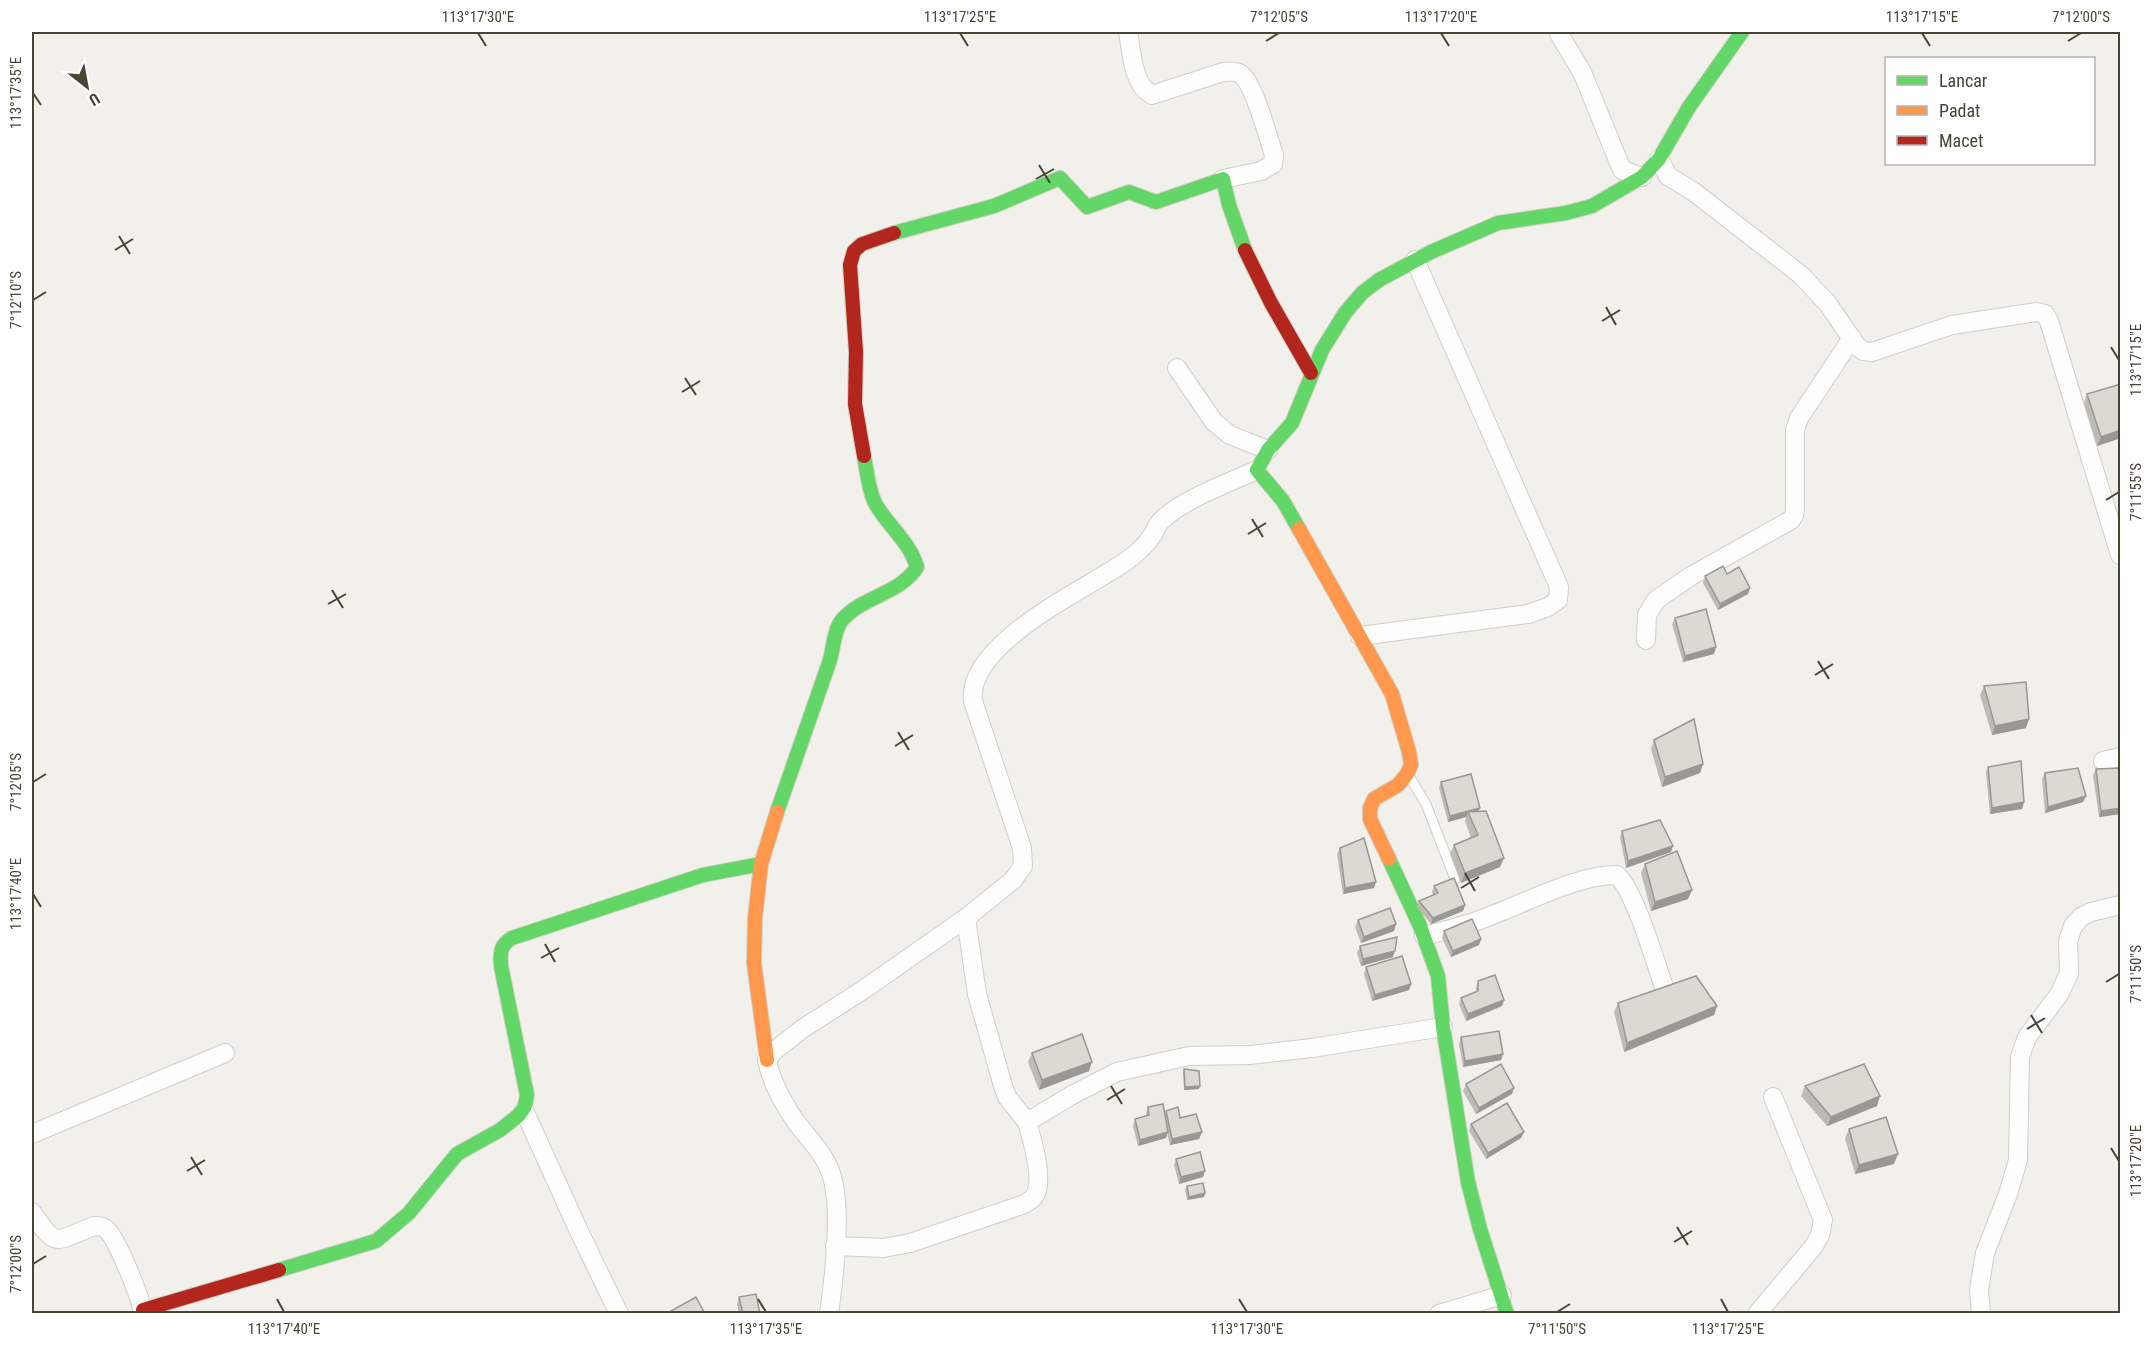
<svg xmlns="http://www.w3.org/2000/svg" width="2152" height="1345" font-family="'Roboto Condensed',sans-serif">
<style>
.lines{fill:none;stroke-linecap:round;stroke-linejoin:round}
.lane-casing{stroke:#cfcec8;stroke-width:11}
.street-casing{stroke:#cfcec8;stroke-width:20}
.fast-casing{stroke:#d1cfc1;stroke-width:16}
.slow-casing{stroke:#d1cfc1;stroke-width:16}
.jam-casing{stroke:#d1cfc1;stroke-width:16}
.lane{stroke:#fdfdfc;stroke-width:9}
.street{stroke:#fdfdfc;stroke-width:18}
.fast{stroke:#63d668;stroke-width:14}
.slow{stroke:#ff974d;stroke-width:14}
.jam{stroke:#b3261e;stroke-width:14}
.wall{fill:#bcbbb5}
.shaded-wall{fill:#999893}
.building{fill:#dbd9d2;stroke:#999893;stroke-width:1.5}
.ticks{fill:none;stroke:#484436;stroke-width:2}
.neatline{fill:none;stroke:#484436;stroke-width:2}
.ticks-label{font-size:15px;text-anchor:middle;fill:#484436}
</style>
<rect width="100%" height="100%" fill="#f1f0ea"/>
<g class="lines">
<defs>
<path id="lane" d="M 1409,776 L 1426,804 L 1455,879"/>
<g id="street">
<path d="M 1128,32 C 1132,52 1132,84 1152,95 L 1223,72 C 1229,72 1237,70 1242,75 C 1255,87 1268,137 1274,155 L 1273,164 L 1261,171 L 1223,179"/>
<path d="M 1558,32 L 1582,72 L 1622,170 L 1642,177"/>
<path d="M 1659,159 L 1668,176 L 1694,192 L 1801,275 L 1828,304 L 1856,345 L 1863,351 L 1872,352 L 1952,325 L 2037,312 L 2045,314 L 2049,321 L 2120,555"/>
<path d="M 1177,368 L 1214,422 L 1230,435 L 1268,450"/>
<path d="M 1360,636 L 1528,614 L 1548,607 L 1558,600 L 1559,587 L 1415,260"/>
<path d="M 1646,640 L 1647,615 L 1656,600 L 1691,576 L 1791,520 L 1794,515 L 1795,509 L 1795,430 L 1799,418 L 1852,338"/>
<path d="M 2103,761 L 2120,757"/>
<path d="M 966,918 L 977,994 L 1003,1086 L 1007,1097 L 1027,1122"/>
<path d="M 1424,936 C 1446,930 1469,925 1490,916 C 1528,902 1576,875 1617,875 C 1635,892 1654,958 1663,984"/>
<path d="M 524,1110 L 577,1227 L 619,1314"/>
<path d="M 32,1134 L 225,1053"/>
<path d="M 32,1212 C 57,1250 55,1241 94,1226 C 99,1226 103,1226 107,1230 C 118,1241 141,1298 143,1314"/>
<path d="M 835,1246 L 884,1248 L 910,1243 L 1022,1205 C 1026,1203 1031,1200 1034,1197 C 1045,1182 1032,1139 1027,1122 L 1072,1095 L 1117,1072 L 1189,1056 L 1250,1055 L 1312,1048 L 1443,1027"/>
<path d="M 829,1314 C 834,1278 843,1203 830,1171 C 823,1152 808,1138 796,1122 C 783,1103 771,1082 767,1060 L 773,1052 L 802,1029 L 863,990 L 966,918 L 1013,880 L 1023,866 L 1022,848 L 973,701 C 966,644 1084,590 1125,562 C 1135,555 1144,548 1151,537 C 1155,533 1156,526 1160,522 C 1179,501 1230,482 1257,470"/>
<path d="M 1439,1314 L 1502,1295"/>
<path d="M 1757,1314 L 1814,1246 L 1820,1235 L 1823,1220 L 1773,1097"/>
<path d="M 1981,1314 L 1979,1290 L 1985,1253 L 2008,1194 L 2018,1160 L 2020,1057 L 2027,1037 L 2060,993 L 2069,973 L 2068,941 L 2073,926 L 2081,917 L 2091,912 L 2120,905"/>
</g>
<g id="fast">
<path d="M 894,233 L 994,206 L 1060,178 L 1087,207 L 1129,192 L 1156,202 L 1223,179 L 1229,205 L 1245,250"/>
<path d="M 1299,529 L 1283,501 L 1257,470 L 1268,450 L 1292,423 L 1322,350 L 1345,313 L 1362,293 L 1379,280 L 1431,252 L 1498,223 L 1566,213 L 1592,206 L 1642,177 L 1659,159 L 1689,107 L 1742,32"/>
<path d="M 777,812 C 794,762 812,713 829,663 C 834,649 833,631 842,620 C 863,596 900,594 917,567 C 910,542 887,525 875,503 C 868,488 867,472 864,456"/>
<path d="M 1389,859 L 1420,926 L 1438,976 L 1443,1027 L 1468,1182 L 1480,1229 L 1507,1314"/>
<path d="M 279,1270 L 376,1241 L 409,1213 L 457,1154 L 500,1130 L 519,1115 L 525,1106 L 527,1095 L 501,966 C 500,953 500,945 512,938 L 703,875 L 761,864"/>
</g>
<g id="slow">
<path d="M 1299,529 L 1392,694 L 1409,752 L 1411,765 L 1407,774 L 1398,785 L 1374,799 L 1370,808 L 1370,819 L 1389,859"/>
<path d="M 767,1060 L 754,963 L 755,918 L 761,864 L 777,812"/>
</g>
<g id="jam">
<path d="M 1245,250 L 1271,303 L 1311,373"/>
<path d="M 864,456 L 855,404 L 856,352 L 850,265 L 854,251 L 862,244 L 894,233"/>
<path d="M 143,1310 L 279,1270"/>
</g>
</defs>
<use href="#lane" class="lane-casing"/>
<use href="#street" class="street-casing"/>
<use href="#fast" class="fast-casing"/>
<use href="#slow" class="slow-casing"/>
<use href="#jam" class="jam-casing"/>
<use href="#lane" class="lane"/>
<use href="#street" class="street"/>
<use href="#fast" class="fast"/>
<use href="#slow" class="slow"/>
<use href="#jam" class="jam"/>
</g>
<g class="wall">
<path d="M 2121,384 L 2121,438 L 2097,446 L 2084,403 L 2087,394 Z"/>
<path d="M 1727,574 L 1748,594 L 1718,610 L 1703,583 L 1705,576 Z"/>
<path d="M 1675,618 L 1714,654 L 1683,662 L 1672,624 Z"/>
<path d="M 1984,686 L 2026,728 L 1992,735 L 1980,695 Z"/>
<path d="M 1654,740 L 1703,764 L 1700,773 L 1662,787 L 1651,749 Z"/>
<path d="M 1988,767 L 2024,802 L 2022,809 L 1990,814 L 1986,773 Z"/>
<path d="M 2121,768 L 2121,814 L 2099,817 L 2093,775 L 2096,769 Z"/>
<path d="M 2045,773 L 2086,796 L 2083,802 L 2045,813 L 2042,779 Z"/>
<path d="M 1441,782 L 1478,811 L 1500,867 L 1461,883 L 1450,854 L 1454,845 L 1471,838 L 1465,821 L 1466,817 L 1448,822 L 1439,788 Z"/>
<path d="M 1622,831 L 1671,852 L 1626,868 L 1620,837 Z"/>
<path d="M 1340,848 L 1374,888 L 1343,894 L 1337,854 Z"/>
<path d="M 1645,864 L 1692,890 L 1688,899 L 1651,911 L 1641,873 Z"/>
<path d="M 1434,886 L 1465,905 L 1463,911 L 1431,924 L 1417,907 L 1419,901 L 1433,895 L 1432,892 Z"/>
<path d="M 1358,920 L 1394,931 L 1361,943 L 1355,927 Z"/>
<path d="M 1444,931 L 1481,939 L 1479,945 L 1451,957 L 1442,938 Z"/>
<path d="M 1360,946 L 1393,957 L 1361,966 L 1357,953 Z"/>
<path d="M 1366,967 L 1411,984 L 1409,990 L 1372,1001 L 1364,974 Z"/>
<path d="M 1478,981 L 1504,1000 L 1502,1006 L 1466,1021 L 1459,1004 L 1461,998 L 1476,992 L 1476,988 Z"/>
<path d="M 1618,1003 L 1717,1006 L 1714,1015 L 1624,1052 L 1614,1012 Z"/>
<path d="M 1461,1037 L 1503,1054 L 1501,1060 L 1463,1067 L 1459,1044 Z"/>
<path d="M 1032,1053 L 1089,1071 L 1039,1090 L 1028,1062 Z"/>
<path d="M 1184,1069 L 1200,1086 L 1199,1089 L 1184,1090 L 1183,1072 Z"/>
<path d="M 1466,1084 L 1512,1094 L 1476,1114 L 1463,1091 Z"/>
<path d="M 1805,1086 L 1877,1106 L 1827,1126 L 1801,1096 Z"/>
<path d="M 1148,1107 L 1165,1113 L 1166,1111 L 1180,1118 L 1202,1132 L 1199,1139 L 1170,1145 L 1167,1133 L 1166,1138 L 1138,1146 L 1133,1126 L 1135,1119 L 1146,1116 L 1146,1113 Z"/>
<path d="M 1471,1124 L 1524,1132 L 1521,1138 L 1486,1159 L 1469,1131 Z"/>
<path d="M 1849,1129 L 1894,1164 L 1855,1174 L 1845,1138 Z"/>
<path d="M 1176,1159 L 1203,1177 L 1179,1184 L 1174,1165 Z"/>
<path d="M 1187,1186 L 1205,1193 L 1204,1197 L 1187,1200 L 1185,1190 Z"/>
<path d="M 739,1297 L 760,1314 L 739,1314 L 737,1304 Z"/>
</g>
<g class="shaded-wall">
<path d="M 2121,430 L 2121,438 L 2097,446 L 2101,437 Z"/>
<path d="M 1750,588 L 1748,594 L 1718,610 L 1720,604 Z"/>
<path d="M 1716,647 L 1714,654 L 1683,662 L 1685,656 Z"/>
<path d="M 2029,719 L 2026,728 L 1992,735 L 1995,726 Z"/>
<path d="M 1703,764 L 1700,773 L 1662,787 L 1665,777 Z"/>
<path d="M 2086,796 L 2083,802 L 2045,813 L 2048,807 Z"/>
<path d="M 2024,802 L 2022,809 L 1990,814 L 1992,808 Z"/>
<path d="M 1480,808 L 1477,814 L 1468,812 L 1466,817 L 1448,822 L 1450,816 Z"/>
<path d="M 2121,808 L 2121,814 L 2099,817 L 2101,811 Z"/>
<path d="M 1673,846 L 1671,852 L 1626,868 L 1628,861 Z"/>
<path d="M 1504,858 L 1500,867 L 1461,883 L 1465,873 Z"/>
<path d="M 1376,882 L 1374,888 L 1343,894 L 1345,888 Z"/>
<path d="M 1692,890 L 1688,899 L 1651,911 L 1655,902 Z"/>
<path d="M 1465,905 L 1463,911 L 1431,924 L 1433,918 Z"/>
<path d="M 1396,924 L 1394,931 L 1361,943 L 1364,937 Z"/>
<path d="M 1481,939 L 1479,945 L 1451,957 L 1453,951 Z"/>
<path d="M 1395,951 L 1393,957 L 1361,966 L 1363,959 Z"/>
<path d="M 1411,984 L 1409,990 L 1372,1001 L 1375,995 Z"/>
<path d="M 1504,1000 L 1502,1006 L 1466,1021 L 1468,1014 Z"/>
<path d="M 1717,1006 L 1714,1015 L 1624,1052 L 1627,1043 Z"/>
<path d="M 1503,1054 L 1501,1060 L 1463,1067 L 1465,1061 Z"/>
<path d="M 1092,1062 L 1089,1071 L 1039,1090 L 1042,1080 Z"/>
<path d="M 1200,1086 L 1199,1089 L 1184,1090 L 1185,1087 Z"/>
<path d="M 1514,1088 L 1512,1094 L 1476,1114 L 1479,1108 Z"/>
<path d="M 1880,1096 L 1877,1106 L 1827,1126 L 1831,1117 Z"/>
<path d="M 1168,1132 L 1166,1138 L 1138,1146 L 1140,1140 Z"/>
<path d="M 1202,1132 L 1199,1139 L 1170,1145 L 1172,1139 Z"/>
<path d="M 1524,1132 L 1521,1138 L 1486,1159 L 1488,1153 Z"/>
<path d="M 1898,1154 L 1894,1164 L 1855,1174 L 1859,1165 Z"/>
<path d="M 1205,1171 L 1203,1177 L 1179,1184 L 1181,1177 Z"/>
<path d="M 1205,1193 L 1204,1197 L 1187,1200 L 1189,1197 Z"/>
</g>
<g class="building">
<path d="M 2121,384 L 2121,430 L 2101,437 L 2087,394 Z"/>
<path d="M 1723,566 L 1727,574 L 1739,567 L 1750,588 L 1720,604 L 1705,576 Z"/>
<path d="M 1706,609 L 1716,647 L 1685,656 L 1675,618 Z"/>
<path d="M 2026,682 L 2029,719 L 1995,726 L 1984,686 Z"/>
<path d="M 1694,719 L 1703,764 L 1665,777 L 1654,740 Z"/>
<path d="M 2021,761 L 2024,802 L 1992,808 L 1988,767 Z"/>
<path d="M 2078,768 L 2086,796 L 2048,807 L 2045,773 Z"/>
<path d="M 2121,768 L 2121,808 L 2101,811 L 2096,769 Z"/>
<path d="M 1471,774 L 1480,808 L 1450,816 L 1441,782 Z"/>
<path d="M 1486,811 L 1504,858 L 1465,873 L 1454,845 L 1478,835 L 1468,812 Z"/>
<path d="M 1660,820 L 1673,846 L 1628,861 L 1622,831 Z"/>
<path d="M 1364,838 L 1376,882 L 1345,888 L 1340,848 Z"/>
<path d="M 1677,851 L 1692,890 L 1655,902 L 1645,864 Z"/>
<path d="M 1454,878 L 1465,905 L 1433,918 L 1419,901 L 1438,893 L 1434,886 Z"/>
<path d="M 1390,908 L 1396,924 L 1364,937 L 1358,920 Z"/>
<path d="M 1472,919 L 1481,939 L 1453,951 L 1444,931 Z"/>
<path d="M 1397,937 L 1395,951 L 1363,959 L 1360,946 Z"/>
<path d="M 1402,956 L 1411,984 L 1375,995 L 1366,967 Z"/>
<path d="M 1495,975 L 1504,1000 L 1468,1014 L 1461,998 L 1478,991 L 1478,981 Z"/>
<path d="M 1696,976 L 1717,1006 L 1627,1043 L 1618,1003 Z"/>
<path d="M 1499,1031 L 1503,1054 L 1465,1061 L 1461,1037 Z"/>
<path d="M 1082,1034 L 1092,1062 L 1042,1080 L 1032,1053 Z"/>
<path d="M 1501,1064 L 1514,1088 L 1479,1108 L 1466,1084 Z"/>
<path d="M 1864,1064 L 1880,1096 L 1831,1117 L 1805,1086 Z"/>
<path d="M 1184,1069 L 1199,1071 L 1200,1086 L 1185,1087 Z"/>
<path d="M 1507,1103 L 1524,1132 L 1488,1153 L 1471,1124 Z"/>
<path d="M 1163,1104 L 1168,1132 L 1140,1140 L 1135,1119 L 1149,1115 L 1148,1107 Z"/>
<path d="M 1178,1107 L 1180,1118 L 1196,1114 L 1202,1132 L 1172,1139 L 1166,1111 Z"/>
<path d="M 1886,1117 L 1898,1154 L 1859,1165 L 1849,1129 Z"/>
<path d="M 1200,1152 L 1205,1171 L 1181,1177 L 1176,1159 Z"/>
<path d="M 1203,1183 L 1205,1193 L 1189,1197 L 1187,1186 Z"/>
<path d="M 756,1294 L 760,1314 L 743,1314 L 739,1297 Z"/>
<path d="M 696,1297 L 705,1314 L 670,1314 L 669,1312 Z"/>
</g>
<path class="ticks" d="M 478,33 L 486,46M 960,33 L 968,46M 1441,33 L 1449,46M 1922,33 L 1930,46M 1266,41 L 1279,33M 2068,41 L 2081,33M 33,93 L 41,105M 1039,165 L 1050,183M 1036,179 L 1054,169M 119,236 L 130,254M 115,250 L 133,239M 33,300 L 46,292M 1606,307 L 1616,325M 1602,321 L 1620,310M 2111,347 L 2119,360M 685,378 L 696,395M 682,392 L 700,381M 2106,500 L 2119,492M 1252,519 L 1263,537M 1248,534 L 1266,523M 332,590 L 343,608M 328,604 L 346,594M 1818,661 L 1829,679M 1815,675 L 1833,664M 898,732 L 909,750M 895,746 L 913,735M 33,782 L 46,774M 1465,873 L 1475,891M 1461,888 L 1479,877M 33,894 L 41,907M 545,944 L 555,962M 541,958 L 559,948M 2106,982 L 2119,974M 2031,1015 L 2042,1033M 2027,1029 L 2045,1018M 1111,1086 L 1122,1104M 1107,1100 L 1125,1089M 2111,1148 L 2119,1161M 191,1157 L 202,1175M 187,1171 L 205,1160M 1677,1227 L 1688,1245M 1674,1242 L 1692,1231M 33,1264 L 46,1256M 277,1299 L 284,1312M 758,1299 L 766,1312M 1239,1299 L 1247,1312M 1721,1299 L 1728,1312M 1557,1312 L 1570,1304"/>
<rect width="2152" height="1345" fill="none" stroke="#ffffff" stroke-width="66"/>
<rect x="1885" y="57" width="210" height="108" fill="#ffffff" stroke="#b6b4af" stroke-width="1.5"/>
<rect x="1897" y="76" width="30" height="9" fill="#63d668" stroke="#b6b4af" stroke-width="1.5"/>
<text x="1939" y="87" font-size="18" fill="#484436">Lancar</text>
<rect x="1897" y="106" width="30" height="9" fill="#ff974d" stroke="#b6b4af" stroke-width="1.5"/>
<text x="1939" y="117" font-size="18" fill="#484436">Padat</text>
<rect x="1897" y="136" width="30" height="9" fill="#b3261e" stroke="#b6b4af" stroke-width="1.5"/>
<text x="1939" y="147" font-size="18" fill="#484436">Macet</text>
<g transform="translate(87 87) rotate(149)" stroke="#ffffff" stroke-width="4.5" paint-order="stroke">
<path d="M0-4.5L10 22L0 15L-10 22Z" fill="#484436"/>
<text y="-9" font-size="16" font-weight="bold" text-anchor="middle" fill="#484436">U</text>
</g>
<rect x="33" y="33" width="2086" height="1279" class="neatline"/>
<g class="ticks-label">
<text x="478" y="22">113°17'30"E</text>
<text x="960" y="22">113°17'25"E</text>
<text x="1279" y="22">7°12'05"S</text>
<text x="1441" y="22">113°17'20"E</text>
<text x="1922" y="22">113°17'15"E</text>
<text x="2081" y="22">7°12'00"S</text>
<text transform="translate(16 93) rotate(-90)" y="5">113°17'35"E</text>
<text transform="translate(16 300) rotate(-90)" y="5">7°12'10"S</text>
<text transform="translate(2136 360) rotate(-90)" y="5">113°17'15"E</text>
<text transform="translate(2136 492) rotate(-90)" y="5">7°11'55"S</text>
<text transform="translate(16 782) rotate(-90)" y="5">7°12'05"S</text>
<text transform="translate(16 894) rotate(-90)" y="5">113°17'40"E</text>
<text transform="translate(2136 974) rotate(-90)" y="5">7°11'50"S</text>
<text transform="translate(2136 1161) rotate(-90)" y="5">113°17'20"E</text>
<text transform="translate(16 1264) rotate(-90)" y="5">7°12'00"S</text>
<text x="284" y="1334">113°17'40"E</text>
<text x="766" y="1334">113°17'35"E</text>
<text x="1247" y="1334">113°17'30"E</text>
<text x="1557" y="1334">7°11'50"S</text>
<text x="1728" y="1334">113°17'25"E</text>
</g>
</svg>
